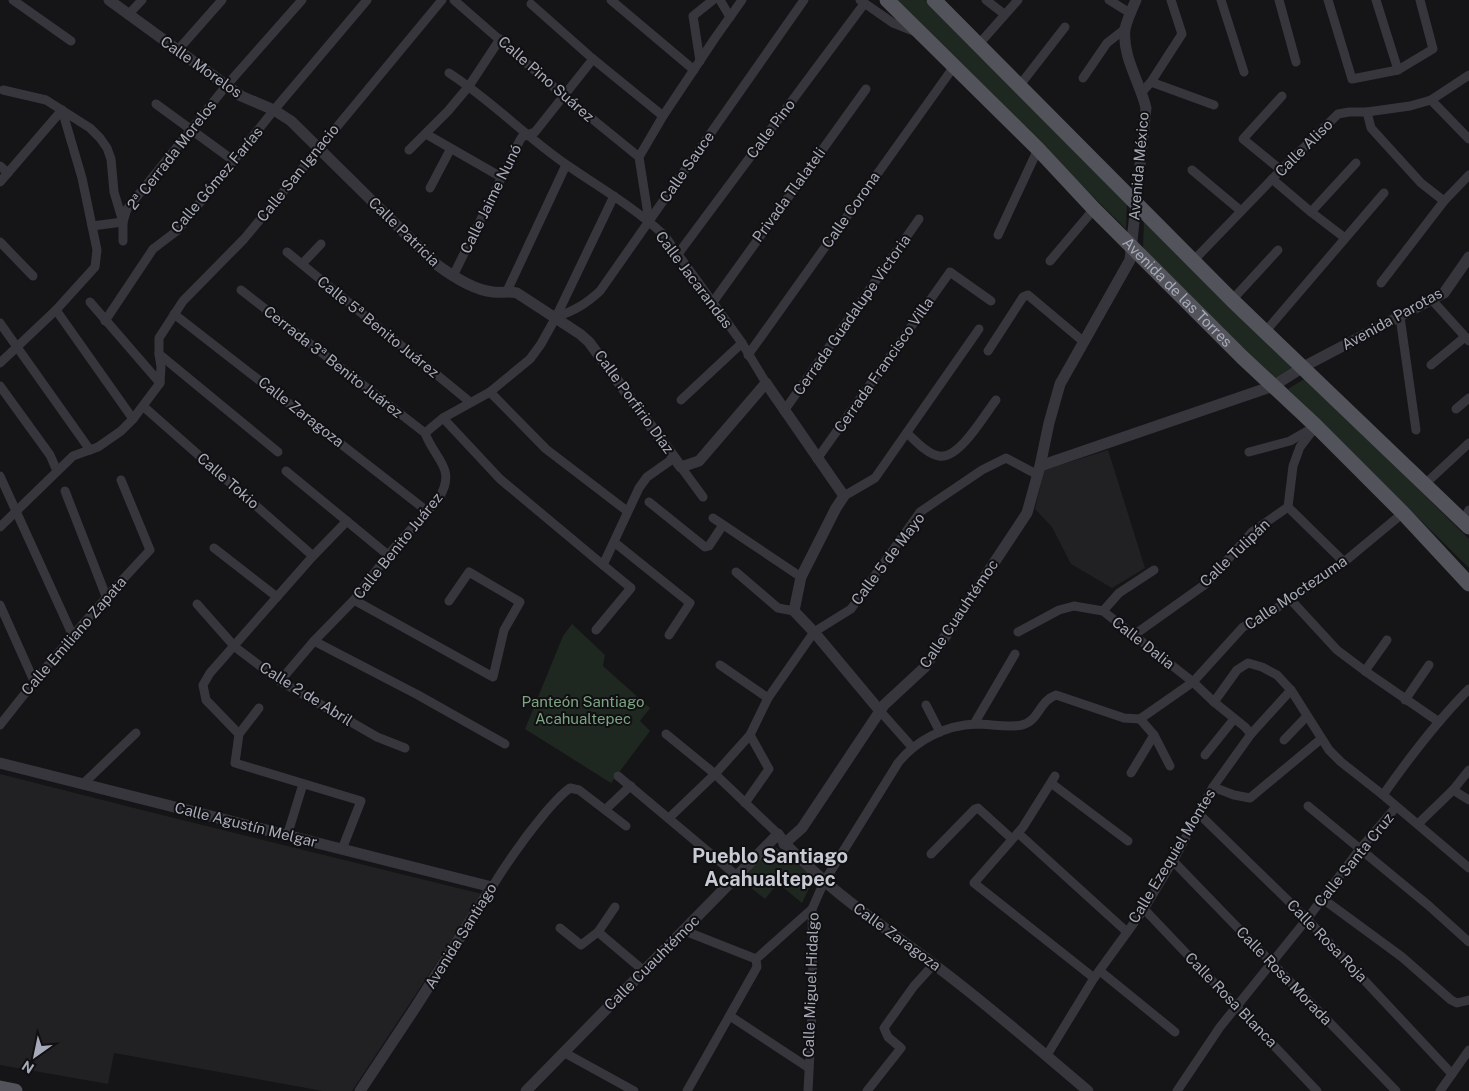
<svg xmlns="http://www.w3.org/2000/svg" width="1469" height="1091" font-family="'Public Sans',sans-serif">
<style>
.built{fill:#212124}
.green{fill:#1f2721}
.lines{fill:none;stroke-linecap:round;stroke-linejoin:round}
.minor{stroke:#36363c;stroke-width:9}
.tertiary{stroke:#36363c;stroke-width:11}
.primary{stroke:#52535b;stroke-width:15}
.labels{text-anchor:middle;stroke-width:4;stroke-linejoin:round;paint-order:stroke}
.street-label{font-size:15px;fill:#a7aab8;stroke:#101012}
.park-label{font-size:15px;fill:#7da483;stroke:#101012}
.district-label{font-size:20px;font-weight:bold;fill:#c8cad4;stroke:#101012}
</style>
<rect width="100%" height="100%" fill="#151517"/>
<g class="built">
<path d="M 1108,450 L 1145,568 L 1112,588 L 1071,564 L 1052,527 L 1035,509 L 1044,470 Z"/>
<path d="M 0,774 L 154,813 L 482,894 L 352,1091 L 323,1091 L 114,1053 L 108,1084 L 0,1065 Z"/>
</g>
<g class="green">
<path d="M 894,0 L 925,0 L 1127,201 L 1126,229 Z"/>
<path d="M 1144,217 L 1295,365 L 1274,379 L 1143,250 Z"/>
<path d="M 1306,378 L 1469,539 L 1469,568 L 1288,389 Z"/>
<path d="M 572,624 L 605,655 L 603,666 L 650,708 L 640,721 L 650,731 L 611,783 L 525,729 L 563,636 Z"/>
<path d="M 771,846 L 777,848 L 814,878 L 802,903 L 778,883 L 765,899 L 740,879 Z"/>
</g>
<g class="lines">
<g class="minor">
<path d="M 13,0 L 71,41"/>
<path d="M 454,0 L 564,96 L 639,157"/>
<path d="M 611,0 L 694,70"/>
<path d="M 720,0 L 730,17"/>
<path d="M 860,0 L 893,23 L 916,32"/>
<path d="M 986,0 L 1004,14"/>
<path d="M 1109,0 L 1130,13"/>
<path d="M 1221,0 L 1244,72"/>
<path d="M 1279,0 L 1296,62"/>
<path d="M 1328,0 L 1352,79 L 1398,70 L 1433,49 L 1420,0"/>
<path d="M 1376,0 L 1398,70"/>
<path d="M 531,4 L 593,59 L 663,116"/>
<path d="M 128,15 L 142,0"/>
<path d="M 979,44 L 1018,0"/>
<path d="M 177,51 L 222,0"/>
<path d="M 700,61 L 693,16 L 713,0"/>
<path d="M 449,73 C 491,100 526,137 567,165 C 600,188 634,207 664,235 L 742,343 L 766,383"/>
<path d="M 1083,78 L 1107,43 L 1125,29"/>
<path d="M 1151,82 L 1214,105"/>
<path d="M 1020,85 L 1065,27"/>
<path d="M 3,90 L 46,100 L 90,128 L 100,138 L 107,148 L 111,159 L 114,192 L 123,222 L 123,241"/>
<path d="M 1142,92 L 1151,82 L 1182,34 L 1171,0"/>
<path d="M 1431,100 L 1469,139"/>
<path d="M 156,104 L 234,161"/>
<path d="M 1367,112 L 1371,128 L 1421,183 L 1444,201"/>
<path d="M 426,134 L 501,177"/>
<path d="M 409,150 L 448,111 L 469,86 L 500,39"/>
<path d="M 0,166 L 8,173"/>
<path d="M 1192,170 L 1241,211"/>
<path d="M 1281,170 L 1243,139 L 1282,96"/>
<path d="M 1272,179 L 1311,212 L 1345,238"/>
<path d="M 0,182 L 62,110"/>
<path d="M 430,188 L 450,150"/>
<path d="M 1311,212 L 1356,163"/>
<path d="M 649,221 L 639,157 L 663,116 L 715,38 L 742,0"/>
<path d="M 123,222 L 127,209 L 226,86 L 302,0"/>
<path d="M 92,226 L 123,222"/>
<path d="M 998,235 L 1038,149"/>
<path d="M 0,242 L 33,276"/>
<path d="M 287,252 L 470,402"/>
<path d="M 678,254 L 864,4"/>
<path d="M 1050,261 L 1094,209"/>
<path d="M 1193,261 L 1281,170 L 1338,114 L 1349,112 L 1367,112 L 1410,106 L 1431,100 L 1469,75"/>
<path d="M 302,264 L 321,244"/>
<path d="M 453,276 L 520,140 L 522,137 L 535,132 L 593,59"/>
<path d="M 1381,283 L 1444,201 L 1469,175"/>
<path d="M 241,290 L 425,433"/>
<path d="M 507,291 L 566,165"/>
<path d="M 1232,300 L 1278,250"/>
<path d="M 1432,300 L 1469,341"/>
<path d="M 90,302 L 160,383"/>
<path d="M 713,302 L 866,89"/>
<path d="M 56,310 L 133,419"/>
<path d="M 174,314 L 427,511"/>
<path d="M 556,317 C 574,311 586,304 600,291 L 804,0"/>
<path d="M 1400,317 L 1416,430"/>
<path d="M 105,321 L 153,249 L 178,230 L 274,110 L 367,0"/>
<path d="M 0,323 L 90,450"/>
<path d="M 1265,332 L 1384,193"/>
<path d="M 988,351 L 1023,297 L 1028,295 L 1084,342"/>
<path d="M 748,355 L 955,65"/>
<path d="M 0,363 L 56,310 L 95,267 L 97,250 L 82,178 L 62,110"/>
<path d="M 1431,365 L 1465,337"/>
<path d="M 0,386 L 50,455 L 57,471"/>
<path d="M 490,392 L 546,449 L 627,511"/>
<path d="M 681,400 L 742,343"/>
<path d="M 144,407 L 313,556"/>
<path d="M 1456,409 L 1469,398"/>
<path d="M 784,411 L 919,219"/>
<path d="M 443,418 L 500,479 L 603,565"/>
<path d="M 1316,426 L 1300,447 L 1293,466 L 1288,507 L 1344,562"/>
<path d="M 907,433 C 916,441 927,454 939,456 C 959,460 985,414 996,400"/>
<path d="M 278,452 L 159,354 L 159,338 L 183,301 L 244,239 L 442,0"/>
<path d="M 1249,452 L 1290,441 L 1311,429"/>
<path d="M 817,459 L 950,272 L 991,301"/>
<path d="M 681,467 L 703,497"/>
<path d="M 286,471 L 388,555"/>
<path d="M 0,476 L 73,636"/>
<path d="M 1425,484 L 1469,443"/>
<path d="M 65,491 L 106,596"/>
<path d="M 844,496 L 875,478 L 979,329"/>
<path d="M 649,502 L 705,547 L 709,546 L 723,525"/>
<path d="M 713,518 L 801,577"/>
<path d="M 1463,521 L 1469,510"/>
<path d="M 0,527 L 73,456 L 98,447 L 121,431 L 133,419 L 160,383 L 161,367 L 159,354"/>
<path d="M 614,542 L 690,603 L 669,635"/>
<path d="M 214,548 L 277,597"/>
<path d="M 736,572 L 778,608 L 794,611"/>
<path d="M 1290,599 L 1337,650 L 1365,671 L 1439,722"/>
<path d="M 354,600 L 493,677 L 504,630 L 520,602 L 469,572 L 449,601"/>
<path d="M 197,604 L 235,647 L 280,681 L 377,737 L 405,748"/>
<path d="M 0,605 L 34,681"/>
<path d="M 1103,611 L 1119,593 L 1154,570"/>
<path d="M 596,630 L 631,588 L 603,565 L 639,488 L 647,477 L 674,458"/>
<path d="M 1018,632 L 1059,610 L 1074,606 L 1103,611 L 1193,682 L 1214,702 L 1245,727 L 1251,734"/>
<path d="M 1134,635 L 1207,583 L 1252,532 L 1288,507"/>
<path d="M 314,641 L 418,695 L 505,744"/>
<path d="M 720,665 L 768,698"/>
<path d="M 1365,671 L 1387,640"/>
<path d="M 280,681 L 314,641 L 354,600 L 388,555 L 439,498 C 457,468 435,460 425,433 L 443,418 L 490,392 L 530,359 L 541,344 L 556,317 L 614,196"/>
<path d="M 1405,700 L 1429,665"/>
<path d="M 1214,702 L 1237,670 L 1248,663 L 1262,667 L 1277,675 L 1291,690 L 1329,750 L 1341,762 L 1383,795 L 1469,868"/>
<path d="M 926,705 L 940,732"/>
<path d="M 259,708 L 239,734 L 235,763 L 361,801 L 342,849"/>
<path d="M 880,711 L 912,747"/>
<path d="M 974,724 L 1015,654"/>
<path d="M 0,725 C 47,664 97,606 150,550 L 121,480"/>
<path d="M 239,734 L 206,700 L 203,685 L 210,673 L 313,556 L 347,521"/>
<path d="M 666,734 L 715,774 L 778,834"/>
<path d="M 1154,735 L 1170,766"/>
<path d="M 1284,740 L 1307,716"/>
<path d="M 1205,755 L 1234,719"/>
<path d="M 1131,773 L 1154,735 L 1140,719"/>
<path d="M 618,776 L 737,876"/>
<path d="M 1055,776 L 1023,827 L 974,883 L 1094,978"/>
<path d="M 1051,783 L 1128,841"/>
<path d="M 83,784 L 136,733"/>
<path d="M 1213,787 L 1234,795 L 1250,798 L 1321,739"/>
<path d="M 1453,790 L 1469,800"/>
<path d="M 1383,795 C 1409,758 1437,721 1469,689"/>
<path d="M 745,803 L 769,769 L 750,735"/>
<path d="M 1308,806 L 1428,905 L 1469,942"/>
<path d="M 605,810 L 626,790 L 631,786"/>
<path d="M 1198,813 L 1307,919 L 1452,1074"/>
<path d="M 669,818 L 715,774 L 750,735 L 768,698 L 814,632 L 851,609 L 920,512 L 982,470 L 1006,458 L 1038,475"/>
<path d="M 1418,824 L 1453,790 L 1469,770"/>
<path d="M 1018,833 L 1127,932"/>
<path d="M 287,836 L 303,784"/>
<path d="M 931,854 L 975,809 L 978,808 L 1012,839"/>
<path d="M 1173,861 L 1396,1091"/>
<path d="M 492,887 C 508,861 525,837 545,813 C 553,804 560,795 570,788 L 579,790 L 626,826"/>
<path d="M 1323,899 L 1402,957 L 1451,1000 L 1457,1003 L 1469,1000"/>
<path d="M 1144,909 L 1317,1091"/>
<path d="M 560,928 L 581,945 L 598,932 L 615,907"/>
<path d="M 685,931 L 756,959"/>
<path d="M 598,932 L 644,971"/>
<path d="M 1100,971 L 1175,1032"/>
<path d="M 730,1016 L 809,1068"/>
<path d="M 565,1053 L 634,1091"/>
<path d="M 1047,1055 L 1094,978 L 1144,909 L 1173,861 L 1213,787 L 1251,734 L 1291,690"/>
<path d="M 687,1091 L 757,967 L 756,959 L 812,909"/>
<path d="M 808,1091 L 813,994 L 812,909 L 824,882 L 898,763 C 916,740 946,725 976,724 C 990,724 1008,728 1022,725 C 1039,721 1039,701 1056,695 L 1124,718 L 1140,719 L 1193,682 L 1243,627 L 1265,616 L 1344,562 L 1403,513"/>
<path d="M 867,1091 L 901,1048 L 888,1037 L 884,1028 L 914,986 L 934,964"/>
<path d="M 1177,1091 L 1220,1027 L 1307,919 L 1360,849 L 1396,807"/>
<path d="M 1440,1091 L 1469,1050"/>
</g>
<g class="tertiary">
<path d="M 109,0 L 241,96 L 274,110 L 291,121 L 436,264 C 452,276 473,290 493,292 C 502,293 509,291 517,293 L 580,334 L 589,342 L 681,467 L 699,461 L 766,383 L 844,496 L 836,508 L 801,577 L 794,611 L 814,632 L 880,711"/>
<path d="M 1040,466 L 1273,386 L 1303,367 L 1444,293 L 1469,257"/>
<path d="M 0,763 L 492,887 L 415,1008 L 360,1091"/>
<path d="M 784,844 L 802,828 L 884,705 L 925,667 L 1027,513 L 1040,466 L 1049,423 L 1060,384 L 1130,260 L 1146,108 C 1140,82 1122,57 1125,29 C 1127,20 1132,9 1136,0"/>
<path d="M 526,1091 L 778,834 C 786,846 796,855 807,865 C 845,902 890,931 932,963 C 986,1003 1037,1048 1088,1091"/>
</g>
<g class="primary">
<path id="s1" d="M 887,0 L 1038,149 L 1094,209 L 1242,357 L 1316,426 L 1403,513 L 1469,584"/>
<path d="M 934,0 L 1232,300 L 1469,527"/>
<path d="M 0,1088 L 15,1091"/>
</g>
</g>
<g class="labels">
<g class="street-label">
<text transform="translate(201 67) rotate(35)" y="5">Calle Morelos</text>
<text transform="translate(546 79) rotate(41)" y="5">Calle Pino Suárez</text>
<text transform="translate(771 129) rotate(-53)" y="5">Calle Pino</text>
<text transform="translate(1304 148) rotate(-45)" y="5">Calle Aliso</text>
<text transform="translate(172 155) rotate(-52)" y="5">2ª Cerrada Morelos</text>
<text transform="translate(1139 166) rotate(-85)" y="5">Avenida México</text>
<text transform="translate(687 167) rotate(-55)" y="5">Calle Sauce</text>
<text transform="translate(298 173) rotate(-51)" y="5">Calle San Ignacio</text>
<text transform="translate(217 180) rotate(-50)" y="5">Calle Gómez Farías</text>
<text transform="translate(789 195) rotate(-54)" y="5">Privada Tlalateli</text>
<text transform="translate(491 199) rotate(-64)" y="5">Calle Jaime Nunó</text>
<text transform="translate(851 210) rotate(-55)" y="5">Calle Corona</text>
<text transform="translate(404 232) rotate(44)" y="5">Calle Patricia</text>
<text transform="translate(694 280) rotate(53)" y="5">Calle Jacarandas</text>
<text dy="5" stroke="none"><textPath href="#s1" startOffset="412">Avenida de las Torres</textPath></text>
<text transform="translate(852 315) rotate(-55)" y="5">Cerrada Guadalupe Victoria</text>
<text transform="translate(1392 319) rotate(-29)" y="5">Avenida Parotas</text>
<text transform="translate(378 327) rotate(39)" y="5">Calle 5ª Benito Juárez</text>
<text transform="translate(333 362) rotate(38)" y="5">Cerrada 3ª Benito Juárez</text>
<text transform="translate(884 365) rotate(-55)" y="5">Cerrada Francisco Villa</text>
<text transform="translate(634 402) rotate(54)" y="5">Calle Porfirio Díaz</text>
<text transform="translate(301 412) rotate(38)" y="5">Calle Zaragoza</text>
<text transform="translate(228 481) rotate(41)" y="5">Calle Tokio</text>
<text transform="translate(398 546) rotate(-51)" y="5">Calle Benito Juárez</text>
<text transform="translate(1235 553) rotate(-44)" y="5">Calle Tulipán</text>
<text transform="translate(888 559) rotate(-53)" y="5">Calle 5 de Mayo</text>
<text transform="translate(1296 593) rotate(-34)" y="5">Calle Moctezuma</text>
<text transform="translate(959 614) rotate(-56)" y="5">Calle Cuauhtémoc</text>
<text transform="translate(74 636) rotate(-49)" y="5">Calle Emiliano Zapata</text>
<text transform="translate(1143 643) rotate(38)" y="5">Calle Dalia</text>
<text transform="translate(306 694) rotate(32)" y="5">Calle 2 de Abril</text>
<text transform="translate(246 825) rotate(14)" y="5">Calle Agustín Melgar</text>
<text transform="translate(1172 856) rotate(-59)" y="5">Calle Ezequiel Montes</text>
<text transform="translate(1354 860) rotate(-51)" y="5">Calle Santa Cruz</text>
<text transform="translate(461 936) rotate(-58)" y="5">Avenida Santiago</text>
<text transform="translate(897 937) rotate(36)" y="5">Calle Zaragoza</text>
<text transform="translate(1327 941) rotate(46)" y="5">Calle Rosa Roja</text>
<text transform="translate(652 963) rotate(-45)" y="5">Calle Cuauhtémoc</text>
<text transform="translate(1284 976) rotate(46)" y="5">Calle Rosa Morada</text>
<text transform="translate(811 985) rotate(-88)" y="5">Calle Miguel Hidalgo</text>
<text transform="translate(1231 1000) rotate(46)" y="5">Calle Rosa Blanca</text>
</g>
<g class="park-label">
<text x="583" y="707">Panteón Santiago<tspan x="583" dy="17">Acahualtepec</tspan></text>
</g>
<g class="district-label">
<text x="770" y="863">Pueblo Santiago<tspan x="770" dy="23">Acahualtepec</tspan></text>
</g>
</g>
<g transform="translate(35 1056) rotate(213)" stroke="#101012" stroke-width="4" paint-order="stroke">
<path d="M0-4L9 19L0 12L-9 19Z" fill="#a7aab8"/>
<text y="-8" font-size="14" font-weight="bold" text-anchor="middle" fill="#a7aab8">N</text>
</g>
</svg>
